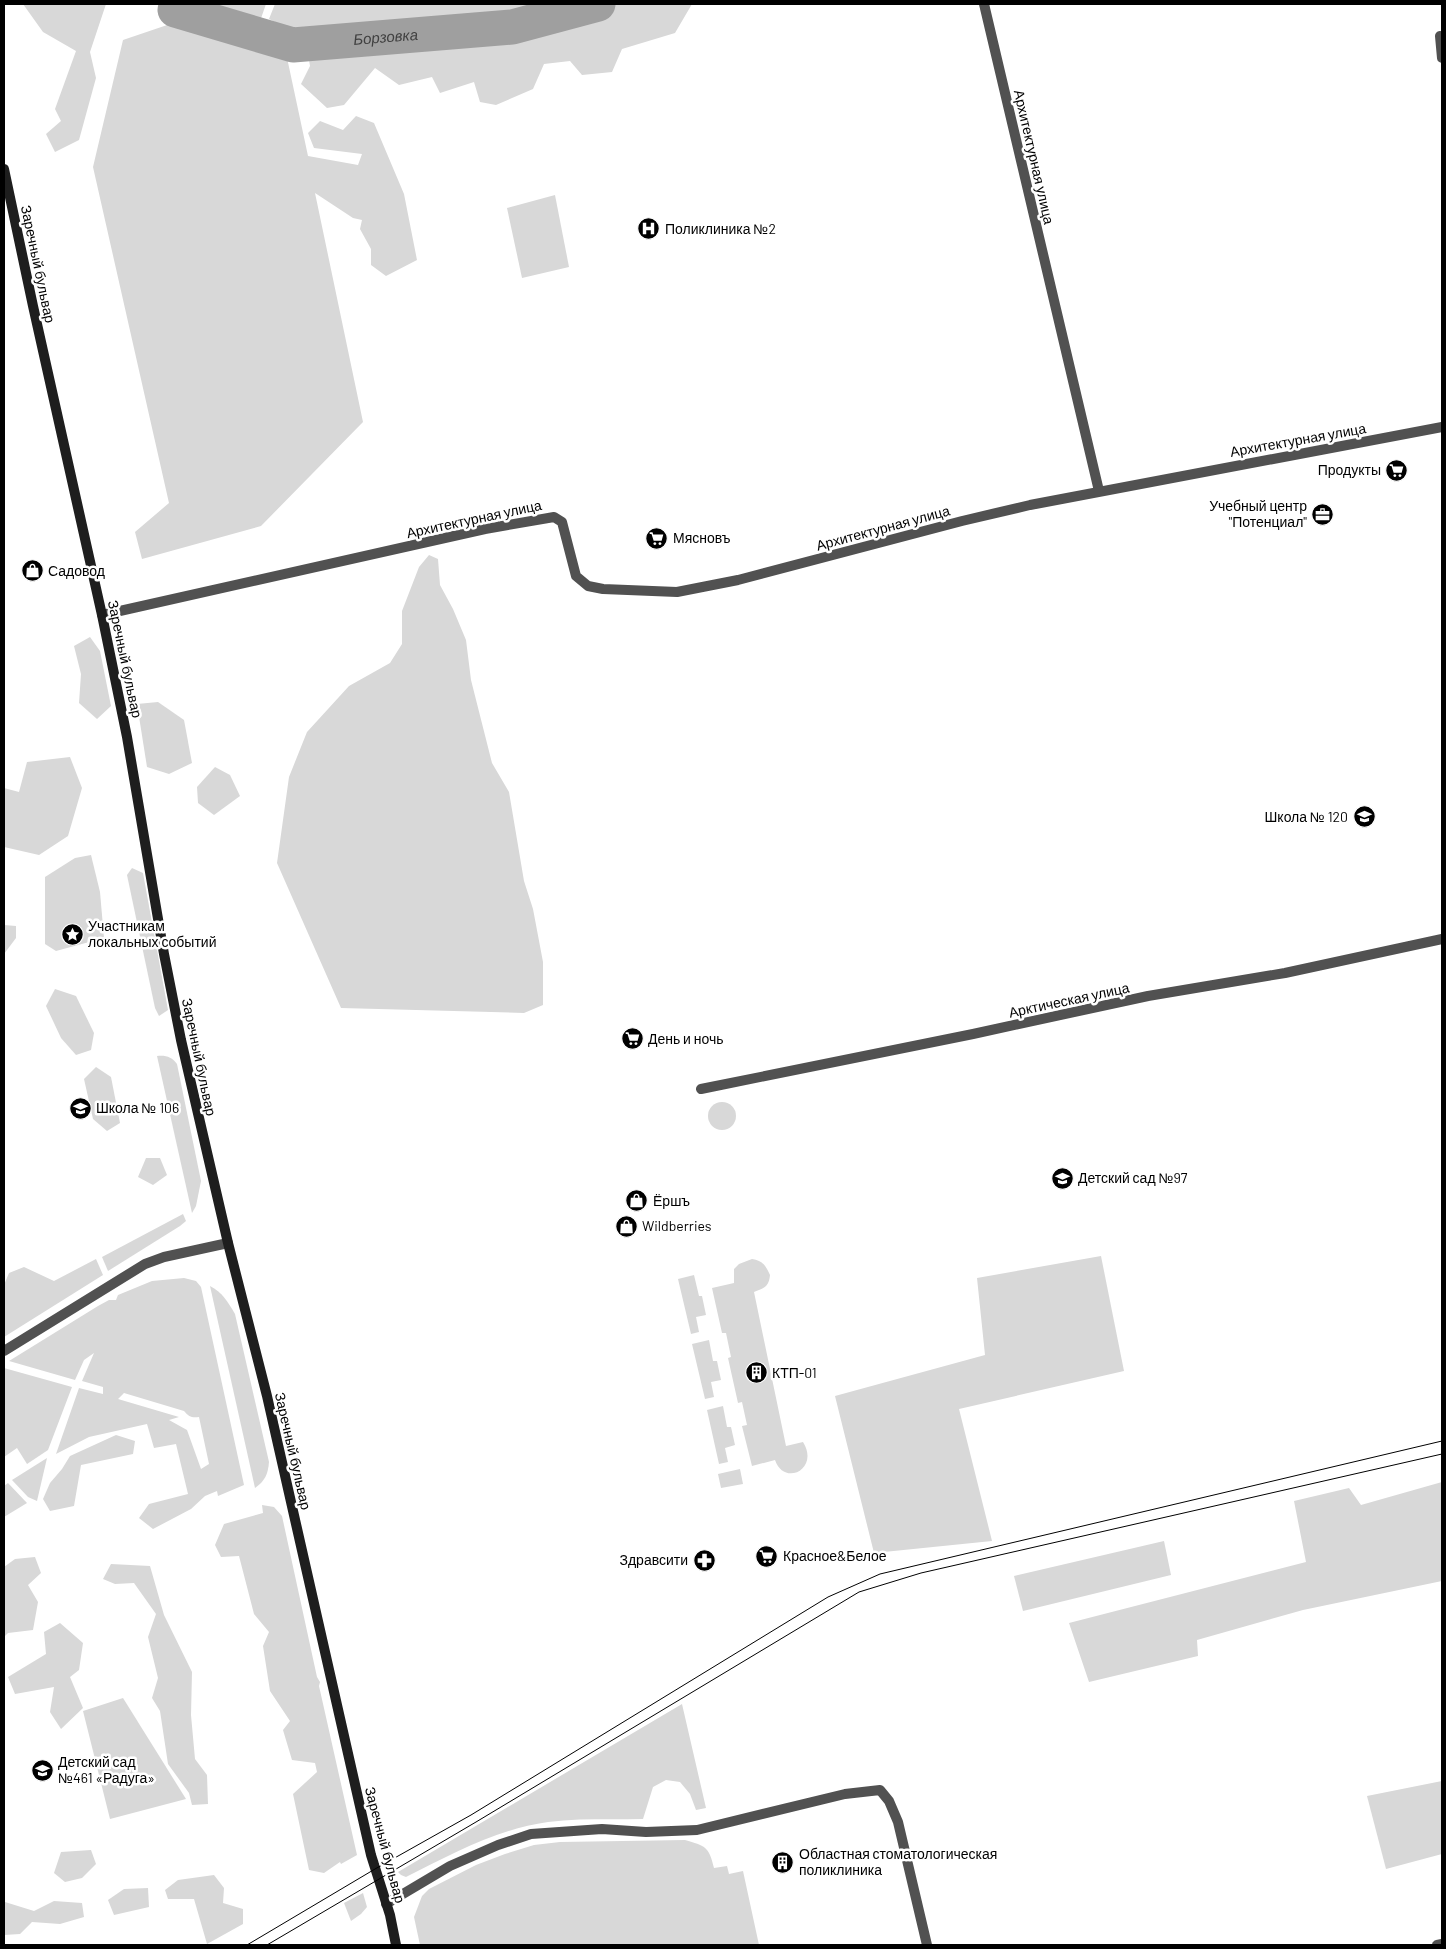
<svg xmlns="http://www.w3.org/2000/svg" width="1446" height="1949" font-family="Barlow,sans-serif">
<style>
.green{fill:#d8d8d8;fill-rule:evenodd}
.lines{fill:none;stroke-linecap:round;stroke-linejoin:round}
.river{stroke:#9f9f9f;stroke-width:35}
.street{stroke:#515151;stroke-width:10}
.secondary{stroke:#1e1e1e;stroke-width:10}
.tram{stroke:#000;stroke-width:1}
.labels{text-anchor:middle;stroke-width:5;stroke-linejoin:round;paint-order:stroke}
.street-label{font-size:14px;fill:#000;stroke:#fff}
.poi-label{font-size:14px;fill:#000;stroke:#fff;text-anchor:start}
.water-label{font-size:15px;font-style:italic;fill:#404040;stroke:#fff}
</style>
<rect width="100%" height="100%" fill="#fff"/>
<g class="green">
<path d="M 23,4 L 106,4 L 90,52 L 96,78 L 79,140 L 55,152 L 46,134 L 61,121 L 55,109 L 76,51 L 43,32 Z"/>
<path d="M 189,4 L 266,4 L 259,24 Z"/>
<path d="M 275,4 L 692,4 L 675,33 L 622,49 L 612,72 L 582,75 L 570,61 L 544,64 L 533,89 L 496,105 L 480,102 L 474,82 L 440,93 L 432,77 L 399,85 L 375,68 L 344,105 L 327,108 L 301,84 L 310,66 L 305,37 L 269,19 Z"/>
<path d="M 176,22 L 286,53 L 308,156 L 358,165 L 362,154 L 314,148 L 308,133 L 320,121 L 343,130 L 356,116 L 374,123 L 404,194 L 417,260 L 386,276 L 371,265 L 371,249 L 360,229 L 362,220 L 353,218 L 315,193 L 363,422 L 261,526 L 142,559 L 135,532 L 169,503 L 93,167 L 123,40 Z"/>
<path d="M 555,195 L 569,267 L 522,278 L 507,208 Z"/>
<path d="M 429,555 L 438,559 L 440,585 L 453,609 L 466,640 L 471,680 L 492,763 L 509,792 L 524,881 L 533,909 L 543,962 L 543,1005 L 524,1013 L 341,1008 L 277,863 L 289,777 L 307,732 L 349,686 L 390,663 L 402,644 L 402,611 L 419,567 Z"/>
<path d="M 90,637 L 100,651 L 111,706 L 97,719 L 79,703 L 81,674 L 74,646 Z"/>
<path d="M 158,702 L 184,720 L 192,763 L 169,774 L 147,767 L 137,704 Z"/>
<path d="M 70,757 L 82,788 L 68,836 L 39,855 L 4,847 L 4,788 L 19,792 L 27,762 Z"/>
<path d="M 215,767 L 230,775 L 240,796 L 214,815 L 198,803 L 197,787 Z"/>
<path d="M 91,855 L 100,892 L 104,938 L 56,951 L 45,944 L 45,877 L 75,858 Z"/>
<path d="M 132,868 L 143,873 L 168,1010 L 159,1016 L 155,1008 L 127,875 Z"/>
<path d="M 4,925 L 16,926 L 16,938 L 4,954 Z"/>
<path d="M 55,989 L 76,996 L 94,1033 L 91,1050 L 76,1055 L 61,1038 L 46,1006 Z"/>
<path d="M 157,1056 C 166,1055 172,1057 177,1064 L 201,1181 L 196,1206 L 192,1213 Z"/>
<path d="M 96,1067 L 111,1077 L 120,1123 L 107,1131 L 93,1119 L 84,1079 Z"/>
<circle cx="722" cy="1116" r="14"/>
<path d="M 146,1158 L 160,1158 L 167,1175 L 153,1185 L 138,1177 Z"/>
<path d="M 183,1214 L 186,1221 L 180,1226 L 108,1271 L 102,1257 Z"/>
<path d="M 1101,1256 L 1124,1371 L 959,1409 L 992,1541 L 874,1553 L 835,1396 L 985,1355 L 977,1278 Z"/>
<path d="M 96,1259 L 103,1275 L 4,1337 L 4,1285 L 9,1273 L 24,1267 L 54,1281 Z"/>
<path d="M 752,1259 C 762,1260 766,1266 770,1275 C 769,1287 764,1288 754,1292 L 786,1446 L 803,1442 C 820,1469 784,1487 775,1460 L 752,1466 L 742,1426 L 747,1425 L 742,1402 L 738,1403 L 728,1358 L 731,1357 L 726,1333 L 722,1333 L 712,1288 L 734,1283 L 734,1269 L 739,1264 Z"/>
<path d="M 694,1275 L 699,1296 L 702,1296 L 706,1315 L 696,1317 L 699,1332 L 691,1334 L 678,1279 Z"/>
<path d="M 184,1278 L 196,1281 L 201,1287 L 244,1485 L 218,1496 L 217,1491 L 205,1496 L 191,1509 L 153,1529 L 139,1518 L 149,1504 L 188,1494 L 176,1444 L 154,1448 L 147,1424 L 89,1437 L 56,1454 L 79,1388 L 103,1394 L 103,1387 L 82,1381 L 94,1353 L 84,1360 L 75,1380 L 9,1361 L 98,1306 L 109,1300 L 116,1300 L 118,1295 L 152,1281 ZM 124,1393 L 184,1411 C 189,1417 192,1418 199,1417 L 209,1464 L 201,1469 L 187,1430 L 169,1420 L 179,1417 L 118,1399 Z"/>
<path d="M 210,1286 C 222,1292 228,1302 235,1314 L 269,1462 C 268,1474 265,1481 255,1488 Z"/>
<path d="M 709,1340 L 713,1361 L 717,1361 L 721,1380 L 711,1382 L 714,1397 L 705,1399 L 692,1344 Z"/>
<path d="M 4,1368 L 72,1387 L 48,1450 L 27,1464 L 17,1448 L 4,1457 Z"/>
<path d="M 723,1406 L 727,1427 L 731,1427 L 735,1445 L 725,1448 L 728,1462 L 719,1464 L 707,1410 Z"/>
<path d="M 116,1435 L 135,1441 L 133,1454 L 81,1465 L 74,1506 L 50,1511 L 43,1499 L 50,1483 L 62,1469 L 70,1456 Z"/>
<path d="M 47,1458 L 37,1501 L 28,1497 L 12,1480 Z"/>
<path d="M 740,1469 L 743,1484 L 721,1488 L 718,1474 Z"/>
<path d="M 1442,1482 L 1442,1581 L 1303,1610 L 1197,1640 L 1198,1656 L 1089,1682 L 1069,1623 L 1306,1562 L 1294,1501 L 1349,1488 L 1361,1505 Z"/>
<path d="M 8,1483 L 27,1503 L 4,1517 L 4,1486 Z"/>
<path d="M 262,1505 L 274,1507 L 282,1516 L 317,1677 L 320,1682 L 319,1686 L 357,1855 L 341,1864 L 340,1862 L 324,1873 L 309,1870 L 293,1794 L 317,1772 L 315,1763 L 292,1760 L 283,1730 L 290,1721 L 270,1691 L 263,1646 L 269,1632 L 254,1614 L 239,1556 L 221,1557 L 215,1545 L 224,1524 L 263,1513 Z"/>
<path d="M 1164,1541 L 1171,1575 L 1023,1611 L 1014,1576 Z"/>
<path d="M 35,1557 L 41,1573 L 28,1585 L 38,1602 L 33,1630 L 8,1633 L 4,1637 L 4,1567 L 15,1559 Z"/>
<path d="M 111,1564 L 150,1566 L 164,1615 L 192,1672 L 191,1715 L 195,1759 L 207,1775 L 208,1804 L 192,1805 L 189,1793 L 168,1764 L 160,1711 L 152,1698 L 158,1678 L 148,1637 L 156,1614 L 134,1583 L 115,1584 L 103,1579 Z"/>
<path d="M 60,1623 L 83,1643 L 79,1670 L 70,1677 L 83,1708 L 61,1729 L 50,1712 L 54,1687 L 15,1694 L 8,1677 L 46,1654 L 44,1632 Z"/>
<path d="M 123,1698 L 186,1799 L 110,1819 L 83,1711 Z"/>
<path d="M 682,1704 L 706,1808 L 696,1810 L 690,1794 L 680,1782 L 666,1780 L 653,1787 L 643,1819 C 612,1820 579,1818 548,1822 C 497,1829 452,1854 406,1877 L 401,1875 L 398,1872 Z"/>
<path d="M 1442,1781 L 1442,1854 L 1386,1869 L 1367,1796 Z"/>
<path d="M 685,1840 C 705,1846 709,1846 714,1868 L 727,1866 L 729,1874 L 743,1871 L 759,1945 L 420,1945 L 414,1917 L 422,1896 L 429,1889 L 476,1865 L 505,1854 L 534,1845 L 560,1842 Z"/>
<path d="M 91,1850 L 96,1864 L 82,1878 L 65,1882 L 54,1873 L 61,1852 Z"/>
<path d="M 214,1875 L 224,1888 L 223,1903 L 243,1909 L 243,1924 L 207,1944 L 194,1899 L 168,1899 L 165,1890 L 178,1880 Z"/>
<path d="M 124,1889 L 148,1888 L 149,1907 L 114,1915 L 108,1900 Z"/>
<path d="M 363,1893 L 367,1907 L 361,1914 L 351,1921 L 344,1903 Z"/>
<path d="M 54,1901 L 82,1903 L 84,1917 L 60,1924 L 32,1922 L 20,1934 L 4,1935 L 5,1902 L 34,1911 Z"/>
</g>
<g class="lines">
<path class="river" id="s1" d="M 175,10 L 293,45 L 512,27 L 598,4"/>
<g class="street">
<path d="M 984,4 L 1099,491"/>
<path d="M 1440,36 L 1442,58"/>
<path d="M 102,615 L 485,529 L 554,517 L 562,522 L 576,576 L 588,586 L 603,589 L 677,592 L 738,580 L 962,521 L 1030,505 L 1442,427"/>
<path d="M 701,1089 L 973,1034 L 1148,996 L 1285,973 L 1442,939"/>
<path d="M 4,1351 L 145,1264 L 164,1257 L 228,1243"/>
<path d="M 386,1904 L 450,1866 L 498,1845 L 531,1834 L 602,1829 L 646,1832 L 697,1830 L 845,1794 L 880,1790 L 889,1801 L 898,1822 L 927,1945"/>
<path d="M 1437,1945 L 1442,1944"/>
</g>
<path class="secondary" d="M 4,169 L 33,306 L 102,615 L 127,737 L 164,954 L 181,1040 L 228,1243 L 267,1396 L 371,1855 L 390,1915 L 396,1945"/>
<g class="tram">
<path d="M 247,1945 L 375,1869 L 471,1815 L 828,1597 L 880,1574 L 1442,1441"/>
<path d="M 267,1945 L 476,1822 L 859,1592 L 921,1573 L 1442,1454"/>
</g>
</g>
<defs>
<symbol id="hospital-disc" viewBox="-11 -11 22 22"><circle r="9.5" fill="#000" stroke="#fff"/><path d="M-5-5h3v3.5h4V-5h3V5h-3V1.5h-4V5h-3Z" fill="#fff"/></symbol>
<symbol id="supermarket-disc" viewBox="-11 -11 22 22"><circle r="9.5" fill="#000" stroke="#fff"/><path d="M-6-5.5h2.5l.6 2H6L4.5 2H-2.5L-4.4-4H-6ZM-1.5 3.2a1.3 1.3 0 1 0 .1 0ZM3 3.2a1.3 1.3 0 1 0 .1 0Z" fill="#fff"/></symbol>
<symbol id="office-disc" viewBox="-11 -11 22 22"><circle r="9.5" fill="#000" stroke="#fff"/><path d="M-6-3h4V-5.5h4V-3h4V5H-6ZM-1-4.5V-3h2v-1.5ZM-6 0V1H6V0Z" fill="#fff"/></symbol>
<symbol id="shop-disc" viewBox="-11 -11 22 22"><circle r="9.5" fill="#000" stroke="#fff"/><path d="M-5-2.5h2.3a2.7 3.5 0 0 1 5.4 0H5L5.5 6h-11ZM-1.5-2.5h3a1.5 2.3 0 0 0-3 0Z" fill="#fff"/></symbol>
<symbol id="school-disc" viewBox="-11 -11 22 22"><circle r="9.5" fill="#000" stroke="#fff"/><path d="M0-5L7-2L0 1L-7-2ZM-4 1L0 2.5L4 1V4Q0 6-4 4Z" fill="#fff"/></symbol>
<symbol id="sight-disc" viewBox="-11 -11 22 22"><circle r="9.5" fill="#000" stroke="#fff"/><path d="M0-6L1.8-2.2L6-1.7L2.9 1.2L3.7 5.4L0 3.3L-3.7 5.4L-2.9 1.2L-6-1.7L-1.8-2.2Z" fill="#fff"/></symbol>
<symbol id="building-disc" viewBox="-11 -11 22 22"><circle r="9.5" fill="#000" stroke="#fff"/><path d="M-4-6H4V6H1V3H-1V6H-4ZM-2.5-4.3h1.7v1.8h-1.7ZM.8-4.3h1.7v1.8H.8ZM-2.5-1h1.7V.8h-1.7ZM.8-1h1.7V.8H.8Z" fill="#fff"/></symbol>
<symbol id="pharmacy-disc" viewBox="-11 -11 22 22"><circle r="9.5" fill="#000" stroke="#fff"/><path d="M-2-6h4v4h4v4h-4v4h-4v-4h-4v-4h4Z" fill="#fff"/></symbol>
</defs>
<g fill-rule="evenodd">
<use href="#hospital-disc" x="636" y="216" width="25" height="25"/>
<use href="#supermarket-disc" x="1384" y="458" width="25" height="25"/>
<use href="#office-disc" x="1310" y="502" width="25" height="25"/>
<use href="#supermarket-disc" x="644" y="526" width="25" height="25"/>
<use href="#shop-disc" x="20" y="558" width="25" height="25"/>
<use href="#school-disc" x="1352" y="804" width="25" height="25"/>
<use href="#sight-disc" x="60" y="922" width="25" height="25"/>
<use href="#supermarket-disc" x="620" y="1026" width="25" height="25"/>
<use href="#school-disc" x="68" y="1096" width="25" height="25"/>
<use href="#school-disc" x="1050" y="1166" width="25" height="25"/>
<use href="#shop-disc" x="624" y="1188" width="25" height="25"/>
<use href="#shop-disc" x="614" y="1214" width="25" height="25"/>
<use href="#building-disc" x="744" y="1360" width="25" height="25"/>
<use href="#supermarket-disc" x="754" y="1544" width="25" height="25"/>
<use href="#pharmacy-disc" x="692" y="1548" width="25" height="25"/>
<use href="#school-disc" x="30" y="1758" width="25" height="25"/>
<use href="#building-disc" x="770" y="1850" width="25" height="25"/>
</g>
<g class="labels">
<g class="street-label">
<text transform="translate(1034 157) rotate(77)" y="5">Архитектурная улица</text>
<text transform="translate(38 264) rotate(78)" y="5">Заречный бульвар</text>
<text transform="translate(1298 440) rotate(-10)" y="5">Архитектурная улица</text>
<text transform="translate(474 519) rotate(-12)" y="5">Архитектурная улица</text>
<text transform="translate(883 528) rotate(-15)" y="5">Архитектурная улица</text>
<text transform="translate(125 659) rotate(78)" y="5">Заречный бульвар</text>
<text transform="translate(1069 1000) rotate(-12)" y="5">Арктическая улица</text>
<text transform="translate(199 1057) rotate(78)" y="5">Заречный бульвар</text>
<text transform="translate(293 1451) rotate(77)" y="5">Заречный бульвар</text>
<text transform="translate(385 1845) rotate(75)" y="5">Заречный бульвар</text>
</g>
<g class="poi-label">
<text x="665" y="234">Поликлиника №2</text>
<text x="1381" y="475" text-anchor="end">Продукты</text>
<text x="1307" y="511" text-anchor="end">Учебный центр<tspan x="1307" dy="16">"Потенциал"</tspan></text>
<text x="673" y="543">Мясновъ</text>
<text x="48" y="576">Садовод</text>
<text x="1348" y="822" text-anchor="end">Школа № 120</text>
<text x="88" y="931">Участникам<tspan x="88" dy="16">локальных событий</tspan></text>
<text x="648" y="1044">День и ночь</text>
<text x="96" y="1113">Школа № 106</text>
<text x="1078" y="1183">Детский сад №97</text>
<text x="653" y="1206">Ёршъ</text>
<text x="642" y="1231">Wildberries</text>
<text x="772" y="1378">КТП-01</text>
<text x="783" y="1561">Красное&amp;Белое</text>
<text x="688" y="1565" text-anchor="end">Здравсити</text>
<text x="58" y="1767">Детский сад<tspan x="58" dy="16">№461 «Радуга»</tspan></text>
<text x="799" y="1859">Областная стоматологическая<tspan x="799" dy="16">поликлиника</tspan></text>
</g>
<g class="water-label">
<text dy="5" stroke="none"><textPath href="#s1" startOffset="216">Борзовка</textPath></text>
</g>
</g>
<rect width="1446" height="1949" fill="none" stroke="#000000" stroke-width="10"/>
</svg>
